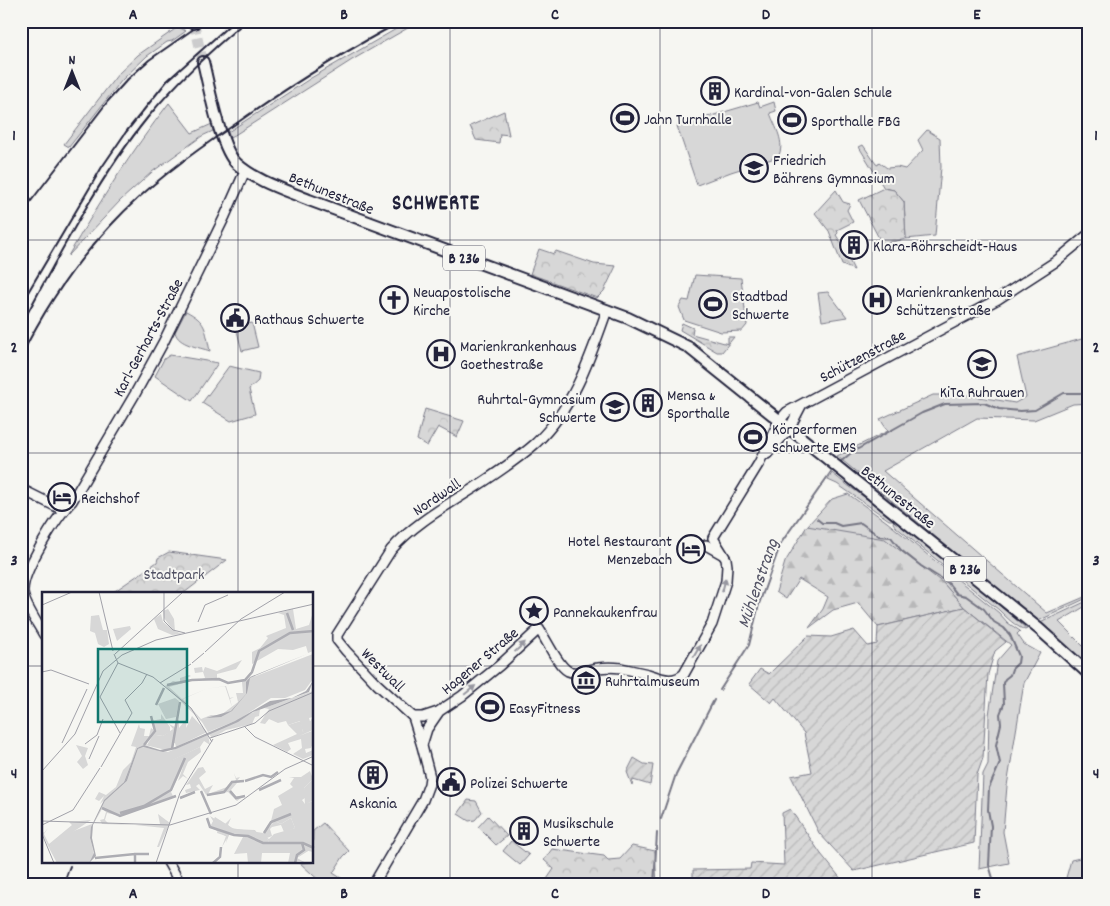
<svg xmlns="http://www.w3.org/2000/svg" width="1110" height="906" font-family="Dekko,sans-serif">
<style>
.grass{fill:#d7d7d7;stroke:#7c7c89}
.forest{fill:url(#forest-firs);stroke:#7c7c89}
.park{fill:url(#park-crowns);stroke:#7c7c89}
.garden{fill:url(#garden-furrows);stroke:#7c7c89}
.lines{fill:none;stroke-linecap:round;stroke-linejoin:round}
.stream{stroke:#757583;stroke-width:2}
.primary-tunnel{stroke:#cccccd;stroke-width:10;stroke-dasharray:10 5;stroke-linecap:butt}
.secondary-casing{stroke:#22223b;stroke-width:12}
.primary-casing{stroke:#22223b;stroke-width:14}
.secondary{stroke:#f6f6f2;stroke-width:9}
.primary{stroke:#f6f6f2;stroke-width:10}
.rail{stroke:#22223b;stroke-width:2}
.oneway{fill:#9797a0}
.grid{fill:none;stroke:#22223b;stroke-width:1;stroke-opacity:0.55}
.labels{text-anchor:middle;stroke-width:4;stroke-linejoin:round;paint-order:stroke}
.shield{fill:#f6f6f2;stroke:#626272;stroke-width:1}
.shield-label{font-size:15px;font-weight:bold;fill:#22223b}
.poi-label{font-size:16px;fill:#22223b;stroke:#f6f6f2;text-anchor:start}
.street-label{font-size:16px;fill:#22223b;stroke:#f6f6f2}
.park-label{font-size:16px;fill:#4f4f62;stroke:#f6f6f2}
.water-label{font-size:18px;font-style:italic;fill:#535365;stroke:#f6f6f2}
.district-label{font-size:21px;font-weight:bold;letter-spacing:1px;fill:#22223b;stroke:#f6f6f2}
.inset-river{fill:none;stroke:#adadb3;stroke-width:2.5}
.inset-road{fill:none;stroke:#a1a1a9;stroke-width:1}
.view{fill:#0f766e;fill-opacity:0.15;stroke:#0f766e;stroke-width:2.5}
.inset-edge{fill:none;stroke:#22223b;stroke-width:2.5}
.neatline{fill:none;stroke:#22223b;stroke-width:2}
.grid-label{font-size:16px;text-anchor:middle;font-weight:bold;fill:#22223b}
</style>
<defs>
<pattern id="forest-firs" width="22" height="20" patternUnits="userSpaceOnUse" patternTransform="scale(1.25)"><rect width="22" height="20" fill="#d7d7d7"/><path d="M5 1l3.5 6h-7zM16 11l3.5 6h-7z" fill="#b8b8b9"/></pattern>
<pattern id="park-crowns" width="20" height="18" patternUnits="userSpaceOnUse" patternTransform="scale(1.25)"><rect width="20" height="18" fill="#d7d7d7"/><path d="M2 6a3 3 0 1 1 6 0M12 15a3 3 0 1 1 6 0" fill="none" stroke="#b8b8b9"/></pattern>
<pattern id="garden-furrows" width="10" height="10" patternUnits="userSpaceOnUse" patternTransform="scale(1.25)"><rect width="10" height="10" fill="#d7d7d7"/><path d="M-1 1l2-2M0 10L10 0M9 11l2-2" fill="none" stroke="#b8b8b9"/></pattern>
</defs>
<rect width="100%" height="100%" fill="#f6f6f2"/>
<filter id="ink" filterUnits="userSpaceOnUse"><feTurbulence type="fractalNoise" baseFrequency=".02" numOctaves="2"/><feDisplacementMap in="SourceGraphic" scale="10" xChannelSelector="R" yChannelSelector="G"/><feConvolveMatrix kernelMatrix="1 2 1 2 8 2 1 2 1" color-interpolation-filters="sRGB"/></filter>
<g filter="url(#ink)">
<g class="grass">
<path d="M 410,21 L 420,21 L 352,60 L 230,138 L 228,132 L 311,78 Z"/>
<path d="M 178,27 L 186,31 L 172,41 L 167,42 L 147,56 L 122,80 L 69,147 L 64,144 L 118,74 L 138,55 Z"/>
<path d="M 758,102 L 760,107 L 774,102 L 776,111 L 770,113 C 775,127 786,143 778,157 L 731,172 L 697,185 L 677,126 Z"/>
<path d="M 169,103 L 192,133 L 212,124 L 213,131 L 202,136 L 152,172 L 121,200 L 68,256 C 99,203 131,152 169,103 Z"/>
<path d="M 927,130 L 940,138 L 941,167 L 935,236 L 906,239 L 904,202 L 894,190 L 884,188 L 859,147 L 863,145 L 876,164 L 878,165 L 879,162 L 887,168 L 897,167 L 905,169 L 923,150 L 918,140 Z"/>
<path d="M 695,275 L 741,278 L 747,325 L 742,331 L 721,332 L 684,320 L 679,307 L 683,300 L 689,301 Z"/>
<path d="M 828,292 L 847,317 L 822,321 L 818,293 Z"/>
<path d="M 186,311 C 207,322 205,329 210,351 C 199,347 178,345 175,332 Z"/>
<path d="M 252,323 L 258,347 L 242,351 L 236,327 Z"/>
<path d="M 1089,337 L 1089,403 L 1073,404 L 1034,420 L 977,418 L 883,471 L 1047,613 L 1089,595 L 1089,597 L 1038,621 L 837,456 L 888,431 L 880,419 L 933,395 L 967,395 L 1015,403 L 1026,397 L 1017,357 Z"/>
<path d="M 170,355 L 218,363 L 192,401 L 155,376 L 164,359 Z"/>
<path d="M 229,366 L 259,373 L 258,381 L 249,389 L 255,414 L 231,421 L 202,403 Z"/>
<path d="M 832,473 C 852,490 874,502 894,520 L 889,520 L 837,484 L 828,480 Z"/>
<path d="M 848,494 L 887,522 L 999,613 L 1008,623 L 1020,631 L 1017,634 L 1024,644 L 1040,653 L 1024,683 L 1007,786 L 1003,832 L 1009,863 L 979,869 L 983,774 L 988,764 L 989,715 L 997,661 L 1011,645 L 964,607 L 943,583 L 807,526 L 832,499 Z"/>
<path d="M 894,520 L 952,565 L 1027,629 L 1025,630 C 1015,626 1007,618 999,610 L 896,527 L 893,523 Z"/>
<path d="M 1089,600 L 1089,604 L 1059,622 L 1089,652 L 1089,666 L 1040,623 Z"/>
<path d="M 323,823 L 349,851 L 343,857 L 333,873 L 352,885 L 324,885 L 300,863 L 312,862 L 313,831 Z"/>
<path d="M 511,841 L 529,855 L 520,865 L 503,851 Z"/>
<path d="M 1089,856 L 1089,885 L 1064,885 L 1071,860 Z"/>
</g>
<path class="forest" d="M 807,526 L 885,539 L 943,583 L 964,607 L 878,627 L 858,603 L 833,610 L 809,628 L 823,609 L 828,597 L 799,579 L 786,599 L 776,592 L 785,562 Z"/>
<g class="park">
<path d="M 504,111 L 509,135 L 500,134 L 499,143 L 476,140 L 470,126 Z"/>
<path d="M 884,188 L 894,190 L 904,202 L 906,239 L 882,244 L 859,200 Z"/>
<path d="M 836,190 L 843,202 L 850,204 L 847,210 L 853,222 L 837,230 L 838,233 L 836,235 L 849,255 L 847,256 L 854,270 L 842,265 L 829,231 L 815,213 Z"/>
<path d="M 539,249 L 554,254 L 556,251 L 594,264 L 616,266 L 604,291 L 597,298 L 530,274 Z"/>
<path d="M 682,323 L 693,328 L 692,334 L 728,344 L 728,337 L 734,337 L 722,352 L 717,352 L 680,330 Z"/>
<path d="M 425,409 L 464,421 L 457,437 L 438,427 L 427,446 L 417,440 Z"/>
<path d="M 169,552 L 227,560 L 184,593 L 112,593 L 157,562 L 158,558 Z"/>
<path d="M 468,800 L 476,801 L 482,812 L 475,820 L 469,821 L 458,814 Z"/>
<path d="M 488,816 L 507,836 L 496,845 L 478,827 Z"/>
<path d="M 632,846 L 655,851 L 657,885 L 543,885 L 554,869 L 544,860 L 552,849 L 604,856 L 608,860 L 620,859 Z"/>
</g>
<g class="garden">
<path d="M 964,607 L 1006,642 L 995,651 L 988,674 L 983,758 L 977,775 L 974,843 L 854,871 L 819,833 L 791,776 L 812,772 L 804,733 L 775,698 L 771,703 L 749,684 L 760,669 L 769,674 L 808,636 L 831,637 L 854,630 L 868,646 L 877,644 L 878,627 Z"/>
<path d="M 634,758 L 644,764 L 653,765 L 650,785 L 633,780 L 632,785 L 627,772 Z"/>
<path d="M 790,809 L 821,854 L 846,885 L 693,885 L 693,870 L 750,869 L 751,863 L 784,865 L 782,813 Z"/>
</g>
<g class="lines">
<g class="stream">
<path d="M 838,464 L 851,453 L 922,413 L 945,404 L 984,403 L 999,409 L 1020,411 L 1035,410 L 1064,393 L 1089,393"/>
<path d="M 817,519 L 822,523 L 834,523 L 841,526 L 861,523 L 879,536 L 891,537 L 901,550 L 921,566 L 948,583 L 957,594 L 966,596 L 984,609 L 994,622 L 1004,628 L 1010,635 L 1019,656 L 1018,663 L 1012,669 L 1010,675 L 1005,679 L 1003,683 L 1004,704 L 1000,714 L 1001,724 L 996,745 L 1000,763 L 989,788 L 988,810 L 991,826 L 989,865 L 995,885"/>
<path d="M 720,690 L 749,645 L 759,604 L 781,543 L 833,469"/>
<path d="M 661,819 L 676,774 L 714,700"/>
<path d="M 654,885 L 657,833"/>
</g>
<path class="primary-tunnel" d="M 194,23 L 203,62"/>
<defs>
<g id="secondary">
<path d="M 767,454 L 789,429 L 801,406"/>
<path d="M 21,489 L 63,510"/>
<path d="M 706,545 L 722,554"/>
<path d="M 44,635 C 38,624 24,604 23,593 C 21,572 58,515 72,501 L 135,394 L 164,341 L 225,216 L 245,171"/>
<path d="M 413,717 L 423,717 L 438,712 L 462,696 L 500,665 L 539,629 C 546,639 558,666 568,671 C 577,675 588,669 598,668 C 605,667 614,667 621,668 C 630,670 639,672 648,674 C 661,678 672,684 684,674 L 712,624 L 726,581 L 727,566 L 726,559 L 713,538 L 759,463 L 779,421 L 787,412 L 998,299 L 1055,262 L 1089,234"/>
<path d="M 422,745 L 427,729 L 438,713"/>
<path d="M 168,862 L 181,885"/>
<path d="M 373,885 L 423,800 L 429,784 L 430,777 L 422,746 L 413,717 L 377,684 L 346,651 L 337,640 L 337,635 L 391,550 C 413,524 446,506 474,488 C 494,475 517,460 536,443 C 574,407 590,358 607,310"/>
</g>
<g id="primary">
<path d="M 193,21 L 194,23"/>
<path d="M 203,62 C 209,86 220,149 237,164 C 256,181 285,190 309,200 L 628,318 L 688,347 L 982,583 L 1039,629 L 1089,674"/>
</g>
</defs>
<use href="#secondary" class="secondary-casing"/>
<use href="#primary" class="primary-casing"/>
<use href="#secondary" class="secondary"/>
<use href="#primary" class="primary"/>
<g class="rail">
<path d="M 21,214 L 108,101 L 128,79 L 149,60 L 205,21"/>
<path d="M 21,304 L 102,167 L 126,132 L 167,81 L 234,21"/>
<path d="M 21,325 C 59,255 98,179 148,117 C 177,82 211,50 246,21"/>
<path d="M 21,356 C 45,308 74,264 111,225 C 147,186 191,154 234,125 C 288,87 343,52 402,21"/>
<path d="M 21,688 L 24,685"/>
<path d="M 63,885 L 70,866"/>
</g>
</g>
<defs><path id="oneway-solid" d="M-6-.8H1V-3.2L6.5 0L1 3.2V.8H-6Z" transform="scale(1.25)"/></defs>
<g class="oneway">
<use href="#oneway-solid" transform="translate(724 585) rotate(-75)"/>
<use href="#oneway-solid" transform="translate(520 647) rotate(-43)"/>
<use href="#oneway-solid" transform="translate(697 651) rotate(-60)"/>
<use href="#oneway-solid" transform="translate(470 690) rotate(-39)"/>
</g>
</g>
<path class="grid" d="M 238,21 L 238,594M 450,21 L 450,885M 660,21 L 660,885M 872,21 L 872,885M 21,240 L 1089,240M 21,453 L 1089,453M 21,666 L 44,666M 312,666 L 1089,666M 238,862 L 238,885"/>
<defs>
<symbol id="building-ring" viewBox="-11 -11 22 22"><circle r="9.5" fill="#f6f6f2" stroke="#22223b" stroke-width="1.5"/><path d="M-4-6H4V6H1V3H-1V6H-4ZM-2.5-4.3h1.7v1.8h-1.7ZM.8-4.3h1.7v1.8H.8ZM-2.5-1h1.7V.8h-1.7ZM.8-1h1.7V.8H.8Z" fill="#22223b"/></symbol>
<symbol id="stadium-ring" viewBox="-11 -11 22 22"><circle r="9.5" fill="#f6f6f2" stroke="#22223b" stroke-width="1.5"/><path d="M0-5a6.5 5 0 1 0 0 10a6.5 5 0 1 0 0-10ZM-3.5-1.8h7v3.6h-7Z" fill="#22223b"/></symbol>
<symbol id="school-ring" viewBox="-11 -11 22 22"><circle r="9.5" fill="#f6f6f2" stroke="#22223b" stroke-width="1.5"/><path d="M0-5L7-2L0 1L-7-2ZM-4 1L0 2.5L4 1V4Q0 6-4 4Z" fill="#22223b"/></symbol>
<symbol id="church-ring" viewBox="-11 -11 22 22"><circle r="9.5" fill="#f6f6f2" stroke="#22223b" stroke-width="1.5"/><path d="M-1.2-6h2.4v3.5h3.3v2.4h-3.3V6h-2.4V-.1h-3.3v-2.4h3.3Z" fill="#22223b"/></symbol>
<symbol id="hospital-ring" viewBox="-11 -11 22 22"><circle r="9.5" fill="#f6f6f2" stroke="#22223b" stroke-width="1.5"/><path d="M-5-5h3v3.5h4V-5h3V5h-3V1.5h-4V5h-3Z" fill="#22223b"/></symbol>
<symbol id="civic-ring" viewBox="-11 -11 22 22"><circle r="9.5" fill="#f6f6f2" stroke="#22223b" stroke-width="1.5"/><path d="M-.6-6.5H3V-4.5H.6V-3L4-1V1h2V6H-6V1h2V-1L-.6-3ZM-1.2 2.5V6h2.4V2.5Z" fill="#22223b"/></symbol>
<symbol id="hotel-ring" viewBox="-11 -11 22 22"><circle r="9.5" fill="#f6f6f2" stroke="#22223b" stroke-width="1.5"/><path d="M-6-4.5h1.5V1H6V5H4.5V3h-9V5H-6ZM-4 0a1.8 1.8 0 1 1 3.6 0ZM.5 0V-2.5h3Q6-2.5 6 0Z" fill="#22223b"/></symbol>
<symbol id="sight-ring" viewBox="-11 -11 22 22"><circle r="9.5" fill="#f6f6f2" stroke="#22223b" stroke-width="1.5"/><path d="M0-6L1.8-2.2L6-1.7L2.9 1.2L3.7 5.4L0 3.3L-3.7 5.4L-2.9 1.2L-6-1.7L-1.8-2.2Z" fill="#22223b"/></symbol>
<symbol id="museum-ring" viewBox="-11 -11 22 22"><circle r="9.5" fill="#f6f6f2" stroke="#22223b" stroke-width="1.5"/><path d="M0-6L6-3V-2H-6V-3ZM-5-1h2V3h-2ZM-1-1h2V3h-2ZM3-1h2V3H3ZM-6 4H6V6H-6Z" fill="#22223b"/></symbol>
</defs>
<g fill-rule="evenodd">
<use href="#building-ring" x="699" y="75" width="32" height="32"/>
<use href="#stadium-ring" x="609" y="102" width="32" height="32"/>
<use href="#stadium-ring" x="776" y="104" width="32" height="32"/>
<use href="#school-ring" x="738" y="152" width="32" height="32"/>
<use href="#building-ring" x="838" y="229" width="32" height="32"/>
<use href="#church-ring" x="378" y="284" width="32" height="32"/>
<use href="#hospital-ring" x="861" y="284" width="32" height="32"/>
<use href="#stadium-ring" x="697" y="288" width="32" height="32"/>
<use href="#civic-ring" x="219" y="302" width="32" height="32"/>
<use href="#hospital-ring" x="425" y="338" width="32" height="32"/>
<use href="#school-ring" x="966" y="348" width="32" height="32"/>
<use href="#building-ring" x="632" y="387" width="32" height="32"/>
<use href="#school-ring" x="599" y="391" width="32" height="32"/>
<use href="#stadium-ring" x="737" y="421" width="32" height="32"/>
<use href="#hotel-ring" x="46" y="481" width="32" height="32"/>
<use href="#hotel-ring" x="675" y="533" width="32" height="32"/>
<use href="#sight-ring" x="518" y="595" width="32" height="32"/>
<use href="#museum-ring" x="570" y="664" width="32" height="32"/>
<use href="#stadium-ring" x="474" y="691" width="32" height="32"/>
<use href="#building-ring" x="357" y="759" width="32" height="32"/>
<use href="#civic-ring" x="435" y="766" width="32" height="32"/>
<use href="#building-ring" x="508" y="815" width="32" height="32"/>
</g>
<g class="labels">
<g class="shield">
<rect x="443" y="245.5" width="42" height="25" rx="4"/>
<rect x="944" y="556.5" width="42" height="25" rx="4"/>
</g>
<g class="shield-label">
<text x="464" y="263">B 236</text>
<text x="965" y="574">B 236</text>
</g>
<g class="poi-label">
<text x="734" y="97">Kardinal-von-Galen Schule</text>
<text x="644" y="124">Jahn Turnhalle</text>
<text x="811" y="126">Sporthalle FBG</text>
<text x="773" y="165">Friedrich<tspan x="773" dy="18">Bährens Gymnasium</tspan></text>
<text x="873" y="251">Klara-Röhrscheidt-Haus</text>
<text x="413" y="297">Neuapostolische<tspan x="413" dy="18">Kirche</tspan></text>
<text x="896" y="297">Marienkrankenhaus<tspan x="896" dy="18">Schützenstraße</tspan></text>
<text x="732" y="301">Stadtbad<tspan x="732" dy="18">Schwerte</tspan></text>
<text x="254" y="324">Rathaus Schwerte</text>
<text x="460" y="351">Marienkrankenhaus<tspan x="460" dy="18">Goethestraße</tspan></text>
<text x="982" y="397" text-anchor="middle">KiTa Ruhrauen</text>
<text x="667" y="400">Mensa &amp;<tspan x="667" dy="18">Sporthalle</tspan></text>
<text x="596" y="404" text-anchor="end">Ruhrtal-Gymnasium<tspan x="596" dy="18">Schwerte</tspan></text>
<text x="772" y="434">Körperformen<tspan x="772" dy="18">Schwerte EMS</tspan></text>
<text x="81" y="503">Reichshof</text>
<text x="672" y="546" text-anchor="end">Hotel Restaurant<tspan x="672" dy="18">Menzebach</tspan></text>
<text x="553" y="617">Pannekaukenfrau</text>
<text x="605" y="686">Ruhrtalmuseum</text>
<text x="509" y="713">EasyFitness</text>
<text x="470" y="788">Polizei Schwerte</text>
<text x="373" y="808" text-anchor="middle">Askania</text>
<text x="543" y="828">Musikschule<tspan x="543" dy="18">Schwerte</tspan></text>
</g>
<g class="street-label">
<text transform="translate(332 192) rotate(22)" y="6">Bethunestraße</text>
<text transform="translate(147 337) rotate(-62)" y="6">Karl-Gerharts-Straße</text>
<text transform="translate(862 355) rotate(-28)" y="6">Schützenstraße</text>
<text transform="translate(436 496) rotate(-34)" y="6">Nordwall</text>
<text transform="translate(899 496) rotate(39)" y="6">Bethunestraße</text>
<text transform="translate(479 660) rotate(-40)" y="6">Hagener Straße</text>
<text transform="translate(384 669) rotate(45)" y="6">Westwall</text>
</g>
<g class="park-label">
<text x="174" y="579">Stadtpark</text>
</g>
<g class="water-label">
<text transform="translate(757 583) rotate(-71)" y="6">Mühlenstrang</text>
</g>
<g class="district-label">
<text x="436" y="209">SCHWERTE</text>
</g>
</g>
<g transform="translate(42 592)">
<rect width="271" height="271" fill="#f6f6f2"/>
<path d="M 271,62 L 271,78 L 256,85 L 271,78 L 271,87 L 263,98 L 243,106 L 229,106 L 196,128 L 166,140 L 160,130 L 123,94 L 131,89 L 138,90 L 138,86 L 147,83 L 149,84 L 144,86 L 149,89 L 127,95 L 140,107 L 164,97 L 184,94 L 188,106 L 192,105 L 188,107 L 190,115 L 183,94 L 164,97 L 141,107 L 159,127 L 169,123 L 179,123 L 196,110 L 194,101 L 201,101 L 200,90 L 158,88 L 163,86 L 161,80 L 153,81 L 152,76 L 160,75 L 161,80 L 163,75 L 175,79 L 200,68 L 194,77 L 175,82 L 175,86 L 183,89 L 198,90 ZM 150,124 L 165,140 L 134,155 L 133,151 L 130,151 L 130,156 L 124,158 L 103,153 L 95,156 L 82,190 L 58,212 L 62,204 L 57,209 L 53,207 L 57,200 L 64,203 L 74,195 L 81,178 L 89,170 L 94,155 L 89,154 L 97,132 L 98,136 L 103,137 L 102,144 L 107,144 L 109,136 L 112,138 L 104,151 L 105,153 L 114,138 L 114,143 L 121,144 L 131,137 L 127,132 L 133,135 L 137,127 L 137,136 L 145,126 L 144,136 ZM 271,125 L 271,138 L 257,144 L 270,139 L 271,151 L 269,156 L 263,157 L 264,161 L 271,158 L 271,163 L 261,167 L 251,162 L 260,156 L 259,147 L 246,151 L 249,157 L 245,160 L 231,153 L 255,142 L 246,133 L 259,129 L 261,140 ZM 166,143 L 168,153 L 162,149 L 158,155 L 131,168 L 141,175 L 129,200 L 131,204 L 79,224 L 65,221 L 63,228 L 66,231 L 92,233 L 60,232 L 58,228 L 62,227 L 64,220 L 60,217 L 52,231 L 63,209 L 85,189 L 96,157 L 100,155 L 126,160 ZM 34,153 L 46,156 L 43,164 L 46,173 L 41,177 L 35,170 L 40,164 ZM 271,187 L 270,209 L 263,213 L 262,196 ZM 116,222 L 128,231 L 117,255 L 115,255 L 122,236 L 93,233 L 118,232 ZM 168,224 L 183,233 L 177,228 L 183,232 L 189,226 L 186,233 L 189,236 L 221,241 L 233,229 L 239,232 L 249,226 L 253,236 L 239,242 L 242,240 L 239,233 L 230,235 L 228,237 L 230,244 L 225,246 L 227,250 L 271,256 L 255,266 L 264,271 L 257,269 L 246,271 L 248,261 L 220,261 L 219,271 L 206,271 L 205,261 L 192,262 L 201,245 L 187,243 L 180,255 L 184,244 L 175,241 L 176,237 ZM 50,232 L 48,246 L 52,262 L 47,271 L 15,271 L 7,256 L 21,243 Z" fill="#d7d7d7"/>
<path d="M 271,99 L 271,125 L 267,126 L 270,136 L 261,140 L 258,129 L 246,133 L 244,129 L 236,131 L 227,127 L 223,132 L 218,131 L 227,117 L 222,116 ZM 158,155 L 159,160 L 146,170 L 141,182 L 146,187 L 141,184 L 136,189 L 141,175 L 131,172 L 130,168 ZM 161,175 L 164,180 L 157,186 L 163,197 L 171,193 L 166,202 L 185,195 L 194,188 L 192,181 L 194,186 L 198,185 L 195,189 L 202,189 L 195,191 L 189,198 L 194,204 L 202,204 L 195,209 L 186,200 L 165,204 L 157,192 L 154,194 L 158,198 L 144,201 L 143,198 L 149,196 L 148,192 L 144,193 L 156,176 ZM 268,179 L 271,187 L 262,196 L 266,204 L 260,208 L 263,212 L 271,209 L 271,260 L 271,256 L 227,250 L 224,245 L 227,247 L 232,242 L 253,236 L 249,226 L 239,232 L 233,229 L 221,241 L 229,229 L 232,217 L 240,213 L 236,204 L 251,195 L 248,192 L 252,186 L 247,185 L 259,185 ZM 49,228 L 7,256 L 0,241 L 0,238 L 2,241 L 6,236 L 2,242 L 7,252 L 30,233 L 27,230 Z" fill="#d7d7d7"/>
<path d="M 57,23 L 61,38 L 65,38 L 67,52 L 62,55 L 56,52 L 53,41 L 48,39 L 49,24 ZM 88,34 L 89,37 L 75,49 L 71,37 Z" fill="#d7d7d7"/>
<path d="M 251,17 L 254,37 L 267,33 L 271,20 L 271,59 L 266,61 L 264,54 L 251,58 L 236,57 L 210,72 L 210,60 L 218,56 L 226,46 L 224,44 L 244,36 L 242,23 L 236,21 ZM 218,117 L 217,124 L 213,125 L 210,132 L 184,138 L 170,146 L 167,142 ZM 173,225 L 192,237 L 213,238 L 221,250 L 271,250 L 271,260 L 258,257 L 253,260 L 220,260 L 214,250 L 199,250 L 202,245 L 197,243 L 187,243 L 184,251 L 185,245 L 168,235 Z" fill="#d7d7d7"/>
<path d="M 126,17 L 132,27 L 133,39 L 140,42 L 130,43 L 116,37 L 112,27 L 119,22 L 121,30 L 130,37 L 122,26 L 121,19 ZM 133,106 L 137,109 L 134,125 L 124,127 L 116,112 ZM 119,122 L 128,135 L 128,140 L 121,144 L 114,143 L 109,129 L 119,127 Z" fill="#d7d7d7"/>
<path d="M 265,62 L 208,86 L 205,101 L 190,119 L 179,125 L 164,126 L 189,119 L 204,102 L 204,90 L 208,85 ZM 271,89 L 267,100 L 211,120 L 196,130 L 134,157 L 121,160 L 101,155 L 96,157 L 85,189 L 63,209 L 51,233 L 50,246 L 54,264 L 47,271 L 52,261 L 48,246 L 49,235 L 62,208 L 82,190 L 95,156 L 102,153 L 118,158 L 133,155 L 193,129 L 228,109 L 250,106 L 264,99 Z" fill="#adadb3"/>
<path class="inset-river" d="M 245,21 L 251,38M 125,93 L 150,88 L 177,87 L 186,91 L 203,88 L 210,80 L 217,59 L 248,41 L 272,39M 114,113 L 122,96M 102,153 L 113,139 L 109,124M 130,157 L 138,110M 203,189 L 221,183 L 229,185 L 236,180M 217,198 L 239,188M 159,199 L 169,222M 188,199 L 194,206 L 203,204M 165,203 L 182,200 L 190,190 L 202,189M 138,206 L 153,200M 60,216 L 78,224 L 134,204M 78,221 L 102,214 L 129,198 L 143,166M 165,226 L 168,235 L 192,243 L 206,244 L 221,251 L 261,251 L 272,256M 222,241 L 229,230 L 249,222M 53,266 L 93,262M 93,271 L 93,262 L 107,262M 171,271 L 178,265 L 179,255M 253,271 L 255,263 L 262,258 L 260,251"/>
<path class="inset-road" d="M 57,0 L 71,59M 122,0 L 122,29 L 131,38 L 143,41M 0,13 L 30,0M 156,30 L 163,13 L 186,3M 163,60 L 199,27 L 243,0M 72,62 L 76,71 L 111,85 L 149,116 L 170,150M 73,62 L 141,0M 76,71 L 58,105 L 78,141M 150,71 L 162,61M 0,80 L 9,78 L 47,92M 118,91 L 149,72M 202,134 L 213,145 L 272,174M 168,146 L 213,131 L 227,119 L 272,100M 20,151 L 45,97M 43,152 L 55,143 L 61,127M 47,167 L 57,144M 59,175 L 90,121 L 83,108 L 100,91 L 105,82M 0,179 L 33,142 L 61,79 L 80,63 L 114,48 L 272,12M 0,229 L 128,233 L 194,213 L 243,177 L 272,164M 0,233 L 31,218 L 58,176M 0,242 L 12,271M 114,271 L 138,201 L 171,147"/>
<path class="view" d="M 56,57 L 145,57 L 145,130 L 56,130 Z"/>
<rect width="271" height="271" class="inset-edge"/>
</g>
<rect width="1110" height="906" fill="none" stroke="#f6f6f2" stroke-width="55"/>
<g transform="translate(72 72)" stroke="#f6f6f2" stroke-width="4" paint-order="stroke">
<path d="M0-4L9 19L0 12L-9 19Z" fill="#22223b"/>
<text y="-8" font-size="14" font-weight="bold" text-anchor="middle" fill="#22223b">N</text>
</g>
<rect x="28" y="28" width="1054" height="850" class="neatline"/>
<g class="grid-label">
<text x="133" y="19">A</text>
<text x="344" y="19">B</text>
<text x="555" y="19">C</text>
<text x="766" y="19">D</text>
<text x="977" y="19">E</text>
<text x="14" y="140">1</text>
<text x="1096" y="140">1</text>
<text x="14" y="352">2</text>
<text x="1096" y="352">2</text>
<text x="14" y="565">3</text>
<text x="1096" y="565">3</text>
<text x="14" y="778">4</text>
<text x="1096" y="778">4</text>
<text x="133" y="898">A</text>
<text x="344" y="898">B</text>
<text x="555" y="898">C</text>
<text x="766" y="898">D</text>
<text x="977" y="898">E</text>
</g>
</svg>
